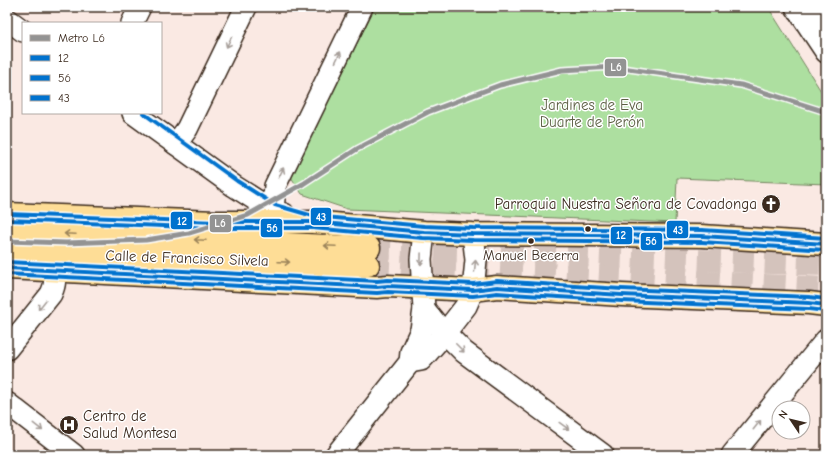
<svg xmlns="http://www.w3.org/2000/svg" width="833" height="462" font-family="'Comic Neue',sans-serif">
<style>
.green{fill:#addfa0;stroke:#74845f}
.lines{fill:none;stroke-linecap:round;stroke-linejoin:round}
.major-tunnel{stroke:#d4c3bc;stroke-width:22;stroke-dasharray:22 11;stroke-linecap:butt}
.minor-casing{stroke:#3b2a1e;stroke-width:24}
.major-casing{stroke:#3b2a1e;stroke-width:25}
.minor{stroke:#fff;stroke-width:21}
.major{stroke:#fedd96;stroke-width:22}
.bus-1-casing{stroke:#fff;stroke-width:7}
.bus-2-casing{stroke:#fff;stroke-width:7}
.bus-3-casing{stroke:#fff;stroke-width:7}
.bus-1{stroke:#0072ce;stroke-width:4}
.bus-2{stroke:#0072ce;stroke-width:4}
.bus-3{stroke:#0072ce;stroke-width:4}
.metro-1-casing{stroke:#fff;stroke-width:8}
.metro-1{stroke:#939393;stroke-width:5}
.oneway{stroke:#a79f9a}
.oneway2{stroke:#9c845a}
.bus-dot{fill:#3b2a1e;stroke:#fff;stroke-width:1.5}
.labels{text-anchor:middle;stroke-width:3;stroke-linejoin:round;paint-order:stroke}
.bus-label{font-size:14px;fill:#3b2a1e;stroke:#fff}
.park-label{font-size:15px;fill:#5d6045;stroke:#fff}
.poi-label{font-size:15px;fill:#3b2a1e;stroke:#fff;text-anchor:end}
.street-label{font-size:15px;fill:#3b2a1e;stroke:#fff}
.line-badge{stroke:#fff;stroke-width:1.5}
.badge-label{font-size:11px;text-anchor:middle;font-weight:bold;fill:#fff}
</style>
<rect width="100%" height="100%" fill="#fae9e3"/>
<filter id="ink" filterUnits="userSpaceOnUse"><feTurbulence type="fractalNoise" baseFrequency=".025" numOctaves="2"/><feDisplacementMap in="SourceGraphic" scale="8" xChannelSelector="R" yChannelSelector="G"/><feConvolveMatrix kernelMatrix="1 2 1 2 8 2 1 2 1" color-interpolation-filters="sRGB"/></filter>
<g filter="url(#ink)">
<path class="green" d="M 375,7 L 768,7 L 826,99 L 826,184 L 677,178 L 675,223 L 347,209 L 302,194 L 291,177 Z"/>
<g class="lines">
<g class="major-tunnel">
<path d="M 369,248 L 826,265"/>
<path d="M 368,265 L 826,288"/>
</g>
<defs>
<g id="minor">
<path d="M 796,7 L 826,52"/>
<path d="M 816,7 L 826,22"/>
<path d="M 7,19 L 23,31"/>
<path d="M 132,23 L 140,7"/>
<path d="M 133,113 L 234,186 L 273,211 L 284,214"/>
<path d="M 176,144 L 187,129 L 246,7"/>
<path d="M 273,211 L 275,186 L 362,7"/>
<path d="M 424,309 L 438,326 L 464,352 L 603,455"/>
<path d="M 7,349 L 51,294 C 55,285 56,280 52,271"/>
<path d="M 410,362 L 421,360 L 445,333 L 466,306 L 473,290 L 476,260 L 473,234"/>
<path d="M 7,403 L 74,455"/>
<path d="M 336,455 L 410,362 L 411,352 L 421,330 L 424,309 L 421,259 L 424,232"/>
<path d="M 732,455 L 826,340"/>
</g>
<g id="major">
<path d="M 7,214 L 216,222 L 312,222 L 424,232 L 473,234 L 702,236 L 826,244"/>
<path d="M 7,231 L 369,248"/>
<path d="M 7,251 L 368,265"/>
<path d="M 7,268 L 377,287 L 388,286 L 473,290 L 497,287 L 622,295 L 809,303 L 826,305"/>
</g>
</defs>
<use href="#minor" class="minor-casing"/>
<use href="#major" class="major-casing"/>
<use href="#minor" class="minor"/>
<use href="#major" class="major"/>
<defs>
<g id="bus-1">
<path d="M 7,214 L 216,222 L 312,222 L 424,232 L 473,234 L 702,236 L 826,244"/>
<path d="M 7,268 L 377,287 L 388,286 L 473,290 L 497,287 L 622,295 L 809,303 L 826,305"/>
</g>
<g id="bus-2">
<path d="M 7,220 L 216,228 L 312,228 L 423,238 L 473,240 L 702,242 L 826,250"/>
<path d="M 7,274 L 377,293 L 388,292 L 473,296 L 497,293 L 622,301 L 809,309 L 825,311"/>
</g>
<g id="bus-3">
<path d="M 143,113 L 237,181 L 275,205 L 313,216 L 424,226 L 473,228 L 702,230 L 826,238"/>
<path d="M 7,262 L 377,281 L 388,280 L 473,284 L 497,281 L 622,289 L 809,297 L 826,299"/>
</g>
</defs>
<use href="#bus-1" class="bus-1-casing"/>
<use href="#bus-2" class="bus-2-casing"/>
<use href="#bus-3" class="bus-3-casing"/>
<use href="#bus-1" class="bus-1"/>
<use href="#bus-2" class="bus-2"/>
<use href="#bus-3" class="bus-3"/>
<defs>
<path id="metro-1" d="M 7,241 L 66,243 L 146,240 L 189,233 L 248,215 L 303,184 L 357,149 L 428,112 L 500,85 L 562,70 L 615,67 L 741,85 L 826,112"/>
</defs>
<use href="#metro-1" class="metro-1-casing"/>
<use href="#metro-1" class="metro-1"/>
</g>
<defs><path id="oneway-shaft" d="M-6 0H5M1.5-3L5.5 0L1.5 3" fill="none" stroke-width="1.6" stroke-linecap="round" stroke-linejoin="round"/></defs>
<g class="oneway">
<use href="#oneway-shaft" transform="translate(229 42) rotate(116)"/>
<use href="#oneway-shaft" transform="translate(338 57) rotate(-64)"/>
<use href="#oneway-shaft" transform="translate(281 173) rotate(-64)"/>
<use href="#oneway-shaft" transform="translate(421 259) rotate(91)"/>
<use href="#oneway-shaft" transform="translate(475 266) rotate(-85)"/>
<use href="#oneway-shaft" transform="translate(42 305) rotate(129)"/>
<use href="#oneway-shaft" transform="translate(460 348) rotate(45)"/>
<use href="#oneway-shaft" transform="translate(757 425) rotate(-51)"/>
<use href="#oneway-shaft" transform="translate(564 426) rotate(36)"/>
<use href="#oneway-shaft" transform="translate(38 427) rotate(38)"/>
</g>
<g class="oneway2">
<use href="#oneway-shaft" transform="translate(70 234) rotate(-177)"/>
<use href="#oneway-shaft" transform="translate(200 240) rotate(-177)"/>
<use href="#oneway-shaft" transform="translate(330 246) rotate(-177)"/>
<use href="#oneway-shaft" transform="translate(284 262) rotate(2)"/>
</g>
</g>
<defs>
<symbol id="church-disc" viewBox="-11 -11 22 22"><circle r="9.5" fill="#3b2a1e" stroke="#fff"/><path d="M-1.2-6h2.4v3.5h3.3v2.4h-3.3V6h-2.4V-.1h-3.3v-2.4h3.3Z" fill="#fff"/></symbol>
<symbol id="hospital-disc" viewBox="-11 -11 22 22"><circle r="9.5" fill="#3b2a1e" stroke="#fff"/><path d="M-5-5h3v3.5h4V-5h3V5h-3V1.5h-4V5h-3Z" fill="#fff"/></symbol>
</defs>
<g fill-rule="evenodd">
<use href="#church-disc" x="760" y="193" width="22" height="22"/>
<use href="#hospital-disc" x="58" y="414" width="22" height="22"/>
</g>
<g class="bus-dot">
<circle cx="588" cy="229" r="3.5"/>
<circle cx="531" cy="241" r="3.5"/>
</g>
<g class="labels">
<g class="bus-label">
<text x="531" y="260">Manuel Becerra</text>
</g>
<g class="park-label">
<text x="592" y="110">Jardines de Eva<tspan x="592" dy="17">Duarte de Perón</tspan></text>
</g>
<g class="poi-label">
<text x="757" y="209">Parroquia Nuestra Señora de Covadonga</text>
<text x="83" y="421" text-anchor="start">Centro de<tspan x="83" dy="17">Salud Montesa</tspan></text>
</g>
<g class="street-label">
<text transform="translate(187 258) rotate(2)" y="5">Calle de Francisco Silvela</text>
</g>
</g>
<g class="line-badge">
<rect x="604" y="58" width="23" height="19" rx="4" fill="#939393"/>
<rect x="310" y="207" width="22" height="19" rx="4" fill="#0072ce"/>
<rect x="170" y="211" width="23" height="19" rx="4" fill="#0072ce"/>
<rect x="209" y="214" width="23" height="19" rx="4" fill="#939393"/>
<rect x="260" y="218" width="23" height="20" rx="4" fill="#0072ce"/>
<rect x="666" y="220" width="23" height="19" rx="4" fill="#0072ce"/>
<rect x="610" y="226" width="23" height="19" rx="4" fill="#0072ce"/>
<rect x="640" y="232" width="23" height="19" rx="4" fill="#0072ce"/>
</g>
<g class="badge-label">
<text x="616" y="71">L6</text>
<text x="321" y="221">43</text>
<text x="182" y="225">12</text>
<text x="220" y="227">L6</text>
<text x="272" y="232">56</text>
<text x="678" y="234">43</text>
<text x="621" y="239">12</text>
<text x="651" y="245">56</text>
</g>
<rect width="833" height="462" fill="none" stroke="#fff" stroke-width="24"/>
<rect x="12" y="12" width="809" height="438" fill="none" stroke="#3b2a1e" stroke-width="1.5" filter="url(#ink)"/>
<rect x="22" y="22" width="140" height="92" fill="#ffffff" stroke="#b1aaa5"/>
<rect x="30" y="35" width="20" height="6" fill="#939393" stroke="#b1aaa5"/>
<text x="58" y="42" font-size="12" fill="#3b2a1e">Metro L6</text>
<rect x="30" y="55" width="20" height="6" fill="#0072ce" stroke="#b1aaa5"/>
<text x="58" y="62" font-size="12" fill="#3b2a1e">12</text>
<rect x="30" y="75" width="20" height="6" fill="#0072ce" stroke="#b1aaa5"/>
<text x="58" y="82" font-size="12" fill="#3b2a1e">56</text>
<rect x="30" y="95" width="20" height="6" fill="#0072ce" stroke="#b1aaa5"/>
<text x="58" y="102" font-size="12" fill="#3b2a1e">43</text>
<g transform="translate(791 420) rotate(305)"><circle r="19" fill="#ffffff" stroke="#b1aaa5"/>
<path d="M0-3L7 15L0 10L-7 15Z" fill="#3b2a1e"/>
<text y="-6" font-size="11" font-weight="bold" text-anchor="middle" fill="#3b2a1e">N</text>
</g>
</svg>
